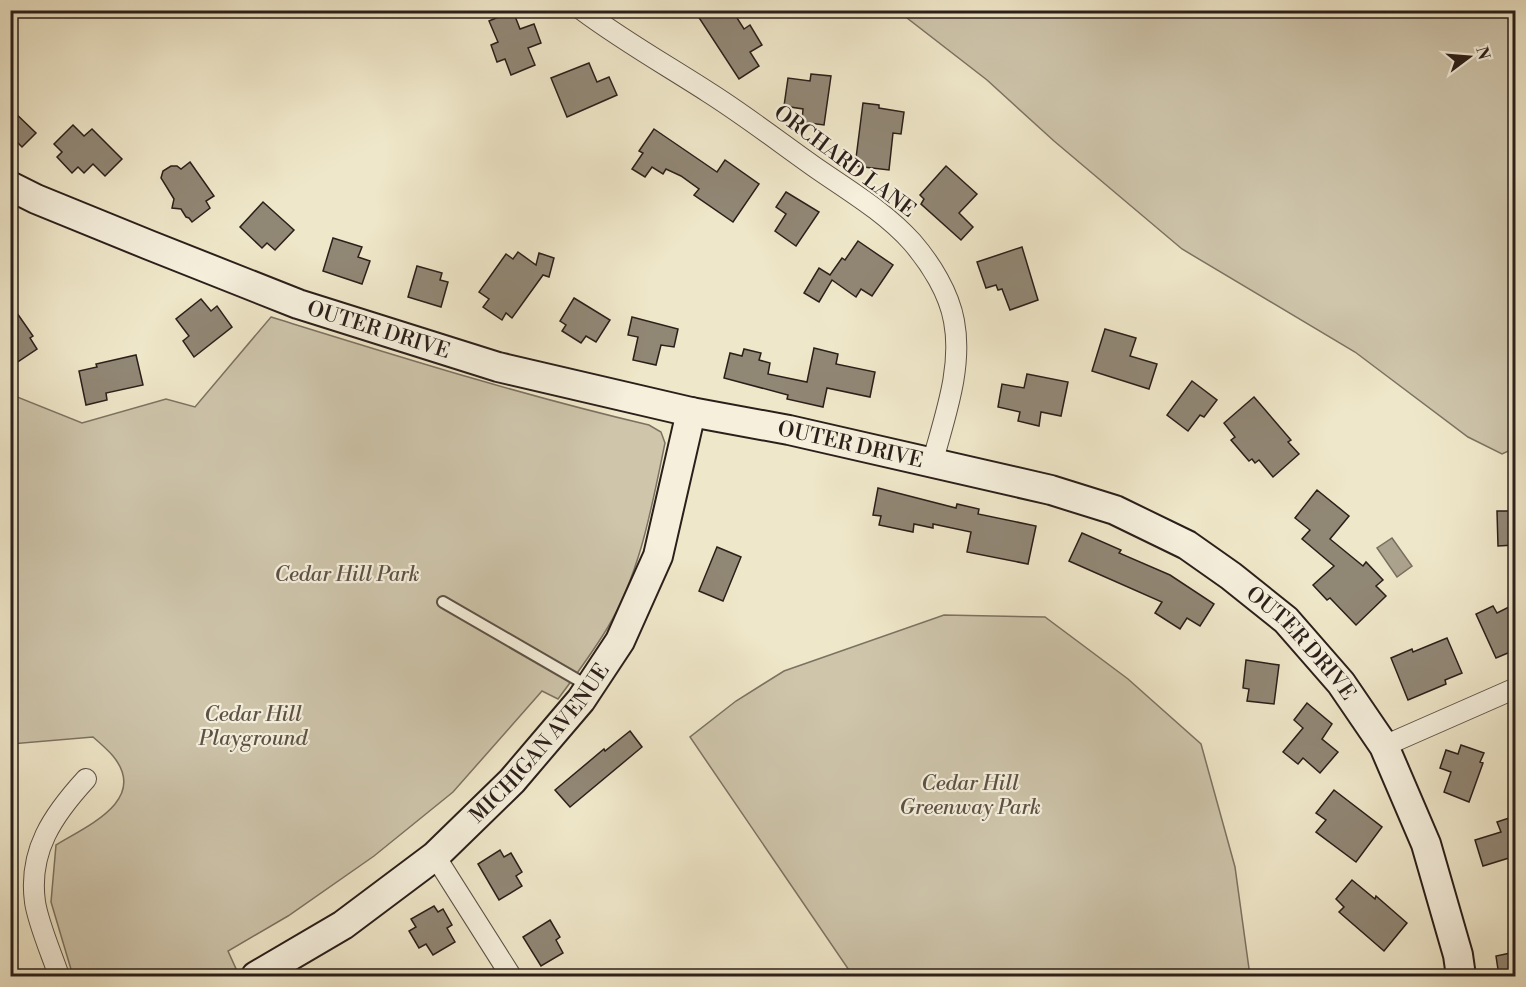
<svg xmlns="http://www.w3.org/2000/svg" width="1526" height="987" font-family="'Libre Bodoni',serif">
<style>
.green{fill:#cec5ab;stroke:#7c7262;stroke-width:1.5}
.water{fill:#aca38e;stroke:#786e60;stroke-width:1.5}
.building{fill:#918775;stroke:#2b1f1a;stroke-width:1.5}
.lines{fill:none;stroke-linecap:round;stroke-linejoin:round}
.lane-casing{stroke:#5c5146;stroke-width:14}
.street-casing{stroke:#5c5146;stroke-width:22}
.secondary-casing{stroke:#2b1f1a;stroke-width:32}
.lane{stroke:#f5efdc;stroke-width:10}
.street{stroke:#f5efdc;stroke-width:20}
.secondary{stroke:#f5efdc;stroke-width:28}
.labels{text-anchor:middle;stroke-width:4.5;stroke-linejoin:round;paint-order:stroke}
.street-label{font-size:21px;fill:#2b1f1a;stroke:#f5efdc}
.park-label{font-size:21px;font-style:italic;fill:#5c5146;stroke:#f5efdc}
</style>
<rect width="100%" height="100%" fill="#efe7c9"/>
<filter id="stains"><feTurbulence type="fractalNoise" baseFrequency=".00333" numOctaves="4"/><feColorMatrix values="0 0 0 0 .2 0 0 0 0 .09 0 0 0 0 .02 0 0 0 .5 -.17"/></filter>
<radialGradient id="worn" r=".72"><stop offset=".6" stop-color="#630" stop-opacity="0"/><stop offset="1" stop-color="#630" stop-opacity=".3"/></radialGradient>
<g class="green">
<path d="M 898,11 L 1515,11 L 1515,448 L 1502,454 L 1468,437 L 1355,352 L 1182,249 L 1054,141 L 987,80 Z"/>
<path d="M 271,317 C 397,356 521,395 649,425 L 661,432 L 665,443 C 652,505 641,571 608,627 C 593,652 576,675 558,699 L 542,691 L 453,792 L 374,856 L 288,916 L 228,951 L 237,971 L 226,976 L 73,976 L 51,902 L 56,845 C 87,826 149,800 113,756 C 107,749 100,743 93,737 L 11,744 L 10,394 L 82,423 L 166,399 L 195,407 Z"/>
<path d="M 944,615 L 1045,617 L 1128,679 L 1201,744 L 1235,867 L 1250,976 L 853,976 L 690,737 L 736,701 L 784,671 Z"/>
</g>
<path class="water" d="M 1392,538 L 1412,566 L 1397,577 L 1377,548 Z"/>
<g class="building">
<path d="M 694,10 L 732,10 L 744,29 L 750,25 L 762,45 L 750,52 L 759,66 L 739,79 Z"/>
<path d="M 513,11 L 520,29 L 534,24 L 541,43 L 528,48 L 535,65 L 511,75 L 505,59 L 497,62 L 491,45 L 498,42 L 489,21 Z"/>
<path d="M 589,63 L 597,82 L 609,77 L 617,95 L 567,117 L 551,78 Z"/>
<path d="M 811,74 L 831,76 L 824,125 L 802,122 L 803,109 L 784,106 L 788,78 L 810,81 Z"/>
<path d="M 863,103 L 879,105 L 879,108 L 904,112 L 901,134 L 893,133 L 889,170 L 855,166 Z"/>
<path d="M 10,108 L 36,133 L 22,147 L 10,135 Z"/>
<path d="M 73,125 L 84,136 L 92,129 L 122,159 L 105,176 L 93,164 L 84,173 L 78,167 L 72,173 L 57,157 L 62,152 L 54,144 Z"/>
<path d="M 654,129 L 717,172 L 725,160 L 759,184 L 733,222 L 694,195 L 699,189 L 681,176 L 666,169 L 663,174 L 652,167 L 645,177 L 632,169 L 643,153 L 639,151 Z"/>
<path d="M 190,162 L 214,196 L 206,201 L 210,208 L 192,222 L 189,218 L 186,217 L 181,209 L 172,208 L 174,199 L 161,178 L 163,171 L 171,166 L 177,166 L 181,169 Z"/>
<path d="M 946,166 L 977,194 L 959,213 L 973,227 L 961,240 L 921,204 L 924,199 L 920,195 Z"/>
<path d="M 786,192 L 819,212 L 796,246 L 775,231 L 786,214 L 776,207 Z"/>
<path d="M 263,202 L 294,230 L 275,250 L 267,243 L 262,248 L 240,227 Z"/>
<path d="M 333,238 L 362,247 L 358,257 L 370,261 L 362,284 L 323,271 Z"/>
<path d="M 858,241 L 893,265 L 872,296 L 861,289 L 856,297 L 832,280 L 819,302 L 804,293 L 819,268 L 830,275 L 842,258 L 845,260 Z"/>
<path d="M 1022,247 L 1038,300 L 1010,310 L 1002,289 L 998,290 L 996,285 L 986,288 L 977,262 Z"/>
<path d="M 518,252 L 536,265 L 539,253 L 554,258 L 549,277 L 543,275 L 512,318 L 506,313 L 502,320 L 483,307 L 489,299 L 479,292 L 506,254 L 513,259 Z"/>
<path d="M 417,266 L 442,273 L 440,280 L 448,282 L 441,307 L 408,297 Z"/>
<path d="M 574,298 L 610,320 L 596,342 L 586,336 L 581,343 L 562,331 L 566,325 L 560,321 Z"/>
<path d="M 201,299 L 211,311 L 217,306 L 232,327 L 194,357 L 183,341 L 189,336 L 176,319 Z"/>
<path d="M 10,303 L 33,336 L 30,338 L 37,349 L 10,367 Z"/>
<path d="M 632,317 L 678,329 L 674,347 L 661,345 L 656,365 L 633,360 L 638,337 L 628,335 Z"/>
<path d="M 1105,329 L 1136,338 L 1130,356 L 1157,364 L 1149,389 L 1092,371 Z"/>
<path d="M 814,348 L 838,354 L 836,364 L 875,372 L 870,397 L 827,388 L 823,407 L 787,399 L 788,395 L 724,378 L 730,353 L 742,356 L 744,349 L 761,353 L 759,360 L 770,363 L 768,374 L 807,382 Z"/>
<path d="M 136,355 L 143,385 L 106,393 L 107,400 L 86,405 L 79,371 L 97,367 L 96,364 Z"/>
<path d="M 1027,374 L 1068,382 L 1061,416 L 1041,412 L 1039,426 L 1018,421 L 1020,412 L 998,407 L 1002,384 L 1024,388 Z"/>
<path d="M 1192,381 L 1217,400 L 1204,417 L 1200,415 L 1188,431 L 1167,415 Z"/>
<path d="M 1254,397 L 1291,440 L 1288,442 L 1299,454 L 1273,477 L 1259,460 L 1255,463 L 1252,459 L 1249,461 L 1231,440 L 1235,437 L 1224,423 Z"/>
<path d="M 878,488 L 956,508 L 957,504 L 979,509 L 978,514 L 1036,526 L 1028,564 L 967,552 L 971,532 L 933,524 L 933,528 L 914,524 L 913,532 L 879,525 L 881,516 L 873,515 Z"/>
<path d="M 1317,490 L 1349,516 L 1330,539 L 1363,566 L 1366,562 L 1383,580 L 1376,586 L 1386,596 L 1356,625 L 1330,598 L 1327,600 L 1313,585 L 1334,566 L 1302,539 L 1310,530 L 1295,518 Z"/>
<path d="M 1497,511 L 1515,511 L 1515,545 L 1498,546 Z"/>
<path d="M 1082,533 L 1121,550 L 1119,553 L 1170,575 L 1214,604 L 1200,626 L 1187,618 L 1180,629 L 1155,613 L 1162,602 L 1069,561 Z"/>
<path d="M 717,547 L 741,557 L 723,601 L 699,591 Z"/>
<path d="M 1515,604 L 1515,635 L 1510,638 L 1515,650 L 1496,658 L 1476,614 L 1493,606 L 1497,613 Z"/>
<path d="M 1447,638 L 1462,673 L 1445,680 L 1446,684 L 1408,700 L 1391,658 L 1412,649 L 1413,652 Z"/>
<path d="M 1246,660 L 1279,665 L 1274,704 L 1247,701 L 1249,689 L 1243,688 Z"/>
<path d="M 1307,703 L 1332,724 L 1322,739 L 1338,752 L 1320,773 L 1303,758 L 1298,764 L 1283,752 L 1303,728 L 1294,720 Z"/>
<path d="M 630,731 L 642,747 L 570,807 L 555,790 L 604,749 L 605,751 Z"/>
<path d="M 1461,745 L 1484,753 L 1480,762 L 1483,763 L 1469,802 L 1444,792 L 1451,772 L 1440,768 L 1446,750 L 1458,754 Z"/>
<path d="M 1334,790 L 1382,827 L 1356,862 L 1316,832 L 1326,820 L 1316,813 Z"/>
<path d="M 1515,816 L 1515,866 L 1512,867 L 1509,858 L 1483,866 L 1475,840 L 1501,832 L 1497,822 Z"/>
<path d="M 500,850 L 504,857 L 511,853 L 522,872 L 516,876 L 522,886 L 499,900 L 478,864 Z"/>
<path d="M 1352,880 L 1375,899 L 1376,896 L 1407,923 L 1384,951 L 1339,912 L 1344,907 L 1336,899 Z"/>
<path d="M 434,906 L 438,912 L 443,909 L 452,925 L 447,928 L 455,942 L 433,955 L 426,944 L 419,948 L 409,931 L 416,927 L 411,919 Z"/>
<path d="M 550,920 L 560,937 L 556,940 L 563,953 L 541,966 L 523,937 Z"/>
<path d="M 1515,952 L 1515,976 L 1499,976 L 1496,956 Z"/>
</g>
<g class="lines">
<defs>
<path id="lane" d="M 443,602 L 590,687"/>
<g id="street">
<path d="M 582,10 C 622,40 666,65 708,92 C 746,116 782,144 819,170 C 851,192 886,213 912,242 C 931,264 949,293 954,321 C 963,369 944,418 932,464"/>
<path d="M 1384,746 L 1516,688"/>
<path d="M 435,856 L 511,976"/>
<path d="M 59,976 C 52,955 38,923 35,902 C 28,851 53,815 86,779"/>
</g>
<g id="secondary">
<path id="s1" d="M 10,186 L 36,199 L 149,245 L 298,304 L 498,367 L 691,412 L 789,430 L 1051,490 L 1115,510 L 1187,545 L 1231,576 L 1286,620 L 1341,683 L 1384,746 L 1426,844 L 1458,955 L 1461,976"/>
<path id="s2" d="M 256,976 L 343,925 L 435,856 L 512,781 L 581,700 L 620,641 L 658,556 L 691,412"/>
</g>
</defs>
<use href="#lane" class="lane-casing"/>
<use href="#street" class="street-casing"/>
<use href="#secondary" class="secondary-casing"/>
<use href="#lane" class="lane"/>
<use href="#street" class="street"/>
<use href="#secondary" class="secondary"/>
</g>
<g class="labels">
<g class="street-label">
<text transform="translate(845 161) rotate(37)" y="7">ORCHARD LANE</text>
<text dy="7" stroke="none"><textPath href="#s1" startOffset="396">OUTER DRIVE</textPath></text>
<text dy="7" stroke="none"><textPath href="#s1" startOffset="882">OUTER DRIVE</textPath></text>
<text dy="7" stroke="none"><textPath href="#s1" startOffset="1386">OUTER DRIVE</textPath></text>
<text dy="7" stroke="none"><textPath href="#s2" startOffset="370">MICHIGAN AVENUE</textPath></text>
</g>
<g class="park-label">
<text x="347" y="581">Cedar Hill Park</text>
<text x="253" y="721">Cedar Hill<tspan x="253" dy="24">Playground</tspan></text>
<text x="970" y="790">Cedar Hill<tspan x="970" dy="24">Greenway Park</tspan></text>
</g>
</g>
<rect width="1526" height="987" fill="none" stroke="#efe7c9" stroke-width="36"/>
<rect x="12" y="12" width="1502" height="963" fill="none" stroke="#2b1f1a" stroke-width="3"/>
<rect x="18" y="18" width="1490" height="951" fill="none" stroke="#2b1f1a" stroke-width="1.5"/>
<g transform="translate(1469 57) rotate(74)" stroke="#f5efdc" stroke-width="4.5" paint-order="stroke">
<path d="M0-4.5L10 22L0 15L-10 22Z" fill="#2b1f1a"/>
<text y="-9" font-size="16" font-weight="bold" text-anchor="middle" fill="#2b1f1a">N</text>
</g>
<rect width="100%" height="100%" filter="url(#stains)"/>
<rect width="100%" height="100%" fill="url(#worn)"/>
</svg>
